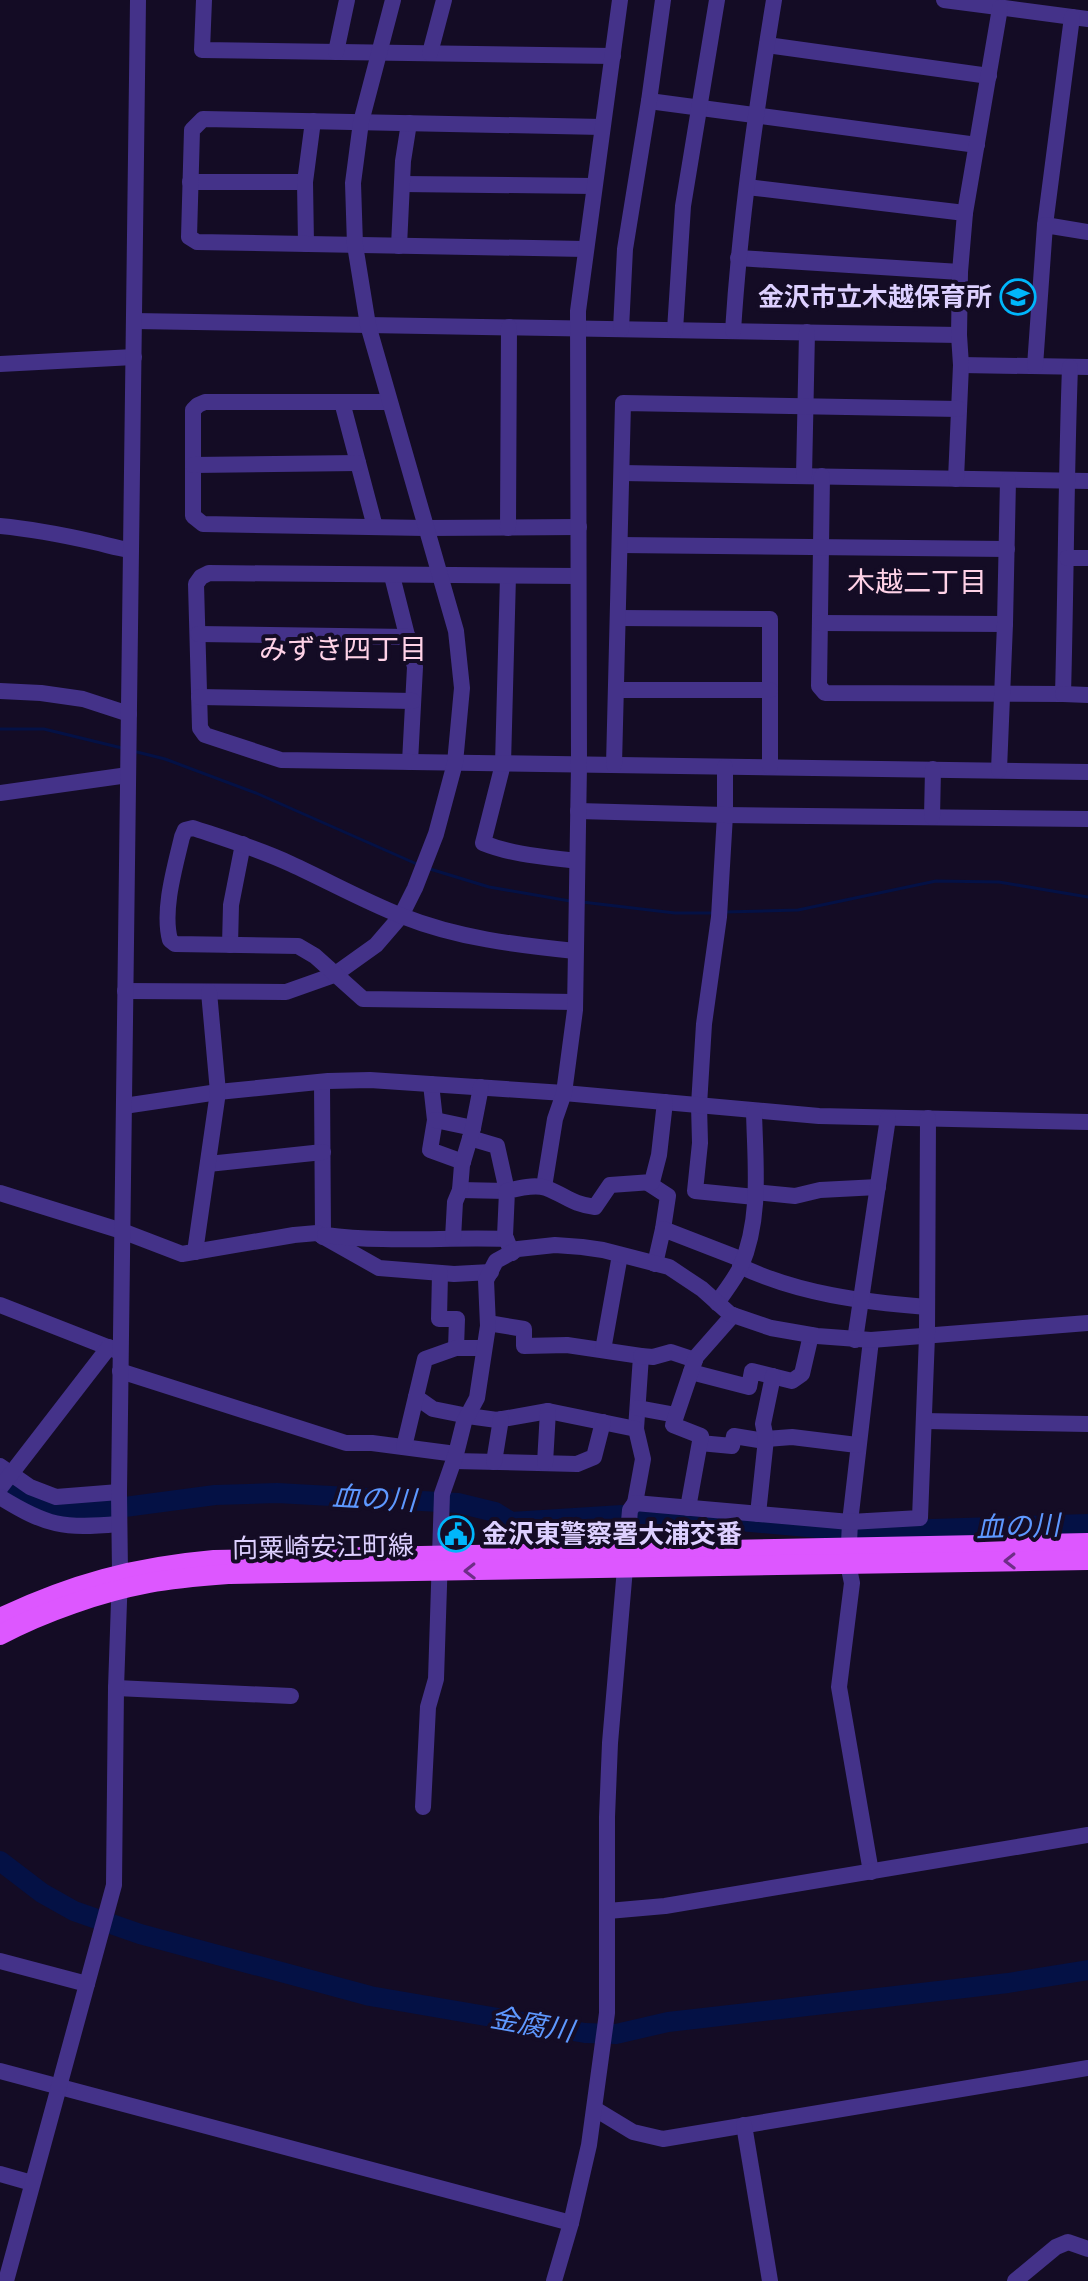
<svg xmlns="http://www.w3.org/2000/svg" width="1088" height="2281" font-family="Ubuntu,'Noto Sans JP',sans-serif">
<style>
.lines{fill:none;stroke-linecap:round;stroke-linejoin:round}
.stream{stroke:#041145;stroke-width:3}
.river{stroke:#041145;stroke-width:20}
.minor{stroke:#443289;stroke-width:16}
.major{stroke:#dd57ff;stroke-width:20}
.oneway{stroke:#6e2e87}
.labels{text-anchor:middle;stroke-width:8;stroke-linejoin:round;paint-order:stroke}
.poi-label{font-size:26px;font-weight:bold;fill:#ddd0ff;stroke:#140c25;text-anchor:end}
.street-label{font-size:26px;fill:#ddd0ff;stroke:#140c25}
.neighbourhood-label{font-size:28px;fill:#ffd2e7;stroke:#140c25}
.water-label{font-size:28px;font-style:italic;fill:#5e98ff;stroke:#140c25}
</style>
<rect width="100%" height="100%" fill="#140c25"/>
<g class="lines">
<g class="stream">
<path d="M 0,729 L 44,729 L 122,748"/>
<path d="M 133,751 L 165,759 L 256,793 L 419,865"/>
<path d="M 430,869 L 489,887 L 570,901"/>
<path d="M 582,902 L 675,913 L 714,913"/>
<path d="M 725,912 L 798,910 L 936,881 L 999,882 L 1088,897"/>
</g>
<g class="river">
<path d="M 0,1484 L 35,1503 L 55,1511 L 102,1510 L 215,1495 L 277,1493 L 458,1503 L 495,1512 L 511,1522 L 622,1515 L 707,1518 L 840,1530 L 901,1530 L 1088,1524"/>
<path d="M 0,1861 L 42,1893 L 74,1911 L 140,1934 L 370,1996 L 585,2033 L 616,2034 L 668,2022 L 1008,1983 L 1088,1970"/>
</g>
<g class="minor">
<path d="M 204,0 L 202,50 L 613,56"/>
<path d="M 944,0 L 1088,19"/>
<path d="M 767,45 L 989,76"/>
<path d="M 336,52 L 347,0"/>
<path d="M 430,53 L 444,0"/>
<path d="M 649,101 L 977,145"/>
<path d="M 190,182 L 305,182"/>
<path d="M 402,184 L 594,186"/>
<path d="M 747,187 L 965,213"/>
<path d="M 1045,225 L 1072,17"/>
<path d="M 306,244 L 305,182 L 313,121"/>
<path d="M 399,246 L 403,161 L 409,123"/>
<path d="M 585,249 L 197,242 L 189,237 L 192,130 L 203,119 L 602,127"/>
<path d="M 738,258 L 960,272"/>
<path d="M 134,321 L 959,335"/>
<path d="M 621,329 L 625,249 L 649,101 L 663,0"/>
<path d="M 675,330 L 683,206 L 717,0"/>
<path d="M 733,331 C 740,220 756,110 774,0"/>
<path d="M 0,364 L 134,357"/>
<path d="M 961,365 L 1088,367"/>
<path d="M 1035,366 L 1045,225 L 1088,232"/>
<path d="M 342,402 L 375,527"/>
<path d="M 388,402 L 205,402 L 198,405 L 193,410 L 193,516 L 203,524 L 425,528 L 579,527"/>
<path d="M 193,465 L 358,463"/>
<path d="M 622,473 L 1088,481"/>
<path d="M 804,476 L 807,332"/>
<path d="M 822,476 L 819,686 L 825,693 L 1063,694 C 1066,585 1066,476 1070,367"/>
<path d="M 956,479 L 961,365 L 959,335 L 960,272 L 965,213 L 1000,8"/>
<path d="M 0,526 C 32,529 63,535 94,542 C 108,545 116,548 131,550"/>
<path d="M 508,528 L 509,327"/>
<path d="M 620,545 L 1007,549"/>
<path d="M 1067,558 L 1088,558"/>
<path d="M 392,576 L 415,667 L 410,762"/>
<path d="M 508,576 L 503,764 L 483,843 C 513,855 545,857 577,861"/>
<path d="M 578,576 L 209,573 L 201,577 L 196,584 L 200,728 L 205,735 L 281,760 L 1088,772"/>
<path d="M 618,618 L 770,619 L 770,767"/>
<path d="M 820,623 L 1005,624"/>
<path d="M 198,634 L 408,637"/>
<path d="M 616,690 L 770,690"/>
<path d="M 0,691 L 41,693 L 83,699 L 129,714"/>
<path d="M 1063,694 L 1088,695"/>
<path d="M 199,697 L 413,701"/>
<path d="M 614,765 L 623,403 L 959,409"/>
<path d="M 725,767 L 725,815 L 719,917 L 704,1024 L 699,1105 L 700,1143 L 695,1191 L 755,1197"/>
<path d="M 999,770 L 1005,624 L 1008,480"/>
<path d="M 0,793 L 128,775"/>
<path d="M 578,811 L 725,815 L 1088,819"/>
<path d="M 932,817 L 933,769"/>
<path d="M 230,945 L 231,905 L 243,844"/>
<path d="M 125,991 L 286,992 L 334,975 L 376,945 L 401,916 L 415,888 L 436,834 L 455,763 L 462,688 L 456,631 L 368,325 L 355,245 L 353,183 L 361,122 L 393,0"/>
<path d="M 574,1002 L 363,999 L 315,956 L 298,946 L 175,944 L 170,940 C 162,910 175,867 182,837 L 185,830 L 193,828 C 226,839 259,849 291,864 C 328,881 364,901 402,916 C 457,938 516,945 575,951"/>
<path d="M 322,1082 L 323,1237"/>
<path d="M 431,1084 L 435,1120 L 430,1150 L 463,1162"/>
<path d="M 124,1106 L 218,1092 L 328,1081 L 370,1080 L 564,1093 L 819,1116 L 1088,1122"/>
<path d="M 435,1120 L 473,1128"/>
<path d="M 208,1164 L 323,1152"/>
<path d="M 648,1183 L 668,1196 L 663,1229"/>
<path d="M 544,1187 L 555,1119 L 564,1093 L 575,1010 L 579,765 L 578,311 L 620,0"/>
<path d="M 460,1190 L 507,1191 L 497,1146 L 470,1138"/>
<path d="M 755,1192 L 795,1196 L 820,1190 L 878,1187"/>
<path d="M 0,1193 L 122,1231 L 182,1254 L 294,1235 L 317,1233 L 379,1268 L 454,1274 L 491,1272"/>
<path d="M 325,1235 C 386,1243 445,1237 506,1239"/>
<path d="M 453,1238 L 455,1202 L 460,1190 L 462,1165 L 473,1128 L 481,1087"/>
<path d="M 195,1252 L 218,1092 L 209,992"/>
<path d="M 512,1253 L 505,1236 L 507,1191 C 519,1188 535,1184 546,1188 C 567,1196 571,1204 595,1207 L 610,1185 L 652,1182 L 659,1155 L 665,1102"/>
<path d="M 655,1264 L 663,1229 L 743,1260"/>
<path d="M 740,1266 C 798,1294 864,1302 927,1307"/>
<path d="M 440,1273 L 439,1319 L 457,1319 L 456,1348"/>
<path d="M 717,1303 C 725,1291 735,1279 741,1266 C 762,1217 755,1162 754,1111"/>
<path d="M 0,1305 L 115,1350"/>
<path d="M 488,1323 L 524,1329 L 524,1346 L 567,1345 L 641,1356 L 636,1429"/>
<path d="M 855,1340 L 888,1118"/>
<path d="M 871,1340 L 850,1522 L 848,1564 L 852,1583 L 839,1687 L 871,1872"/>
<path d="M 603,1350 L 620,1255"/>
<path d="M 641,1356 L 653,1357 L 671,1352 L 695,1360"/>
<path d="M 120,1371 L 346,1443 L 372,1443 L 456,1454"/>
<path d="M 691,1372 L 749,1387 L 752,1371 L 792,1381 L 802,1374 L 811,1335"/>
<path d="M 416,1397 L 433,1409 L 468,1416 L 497,1420 L 548,1411 L 636,1429 L 643,1459 L 635,1503"/>
<path d="M 638,1408 L 676,1415"/>
<path d="M 924,1421 L 1088,1424"/>
<path d="M 766,1439 L 792,1437 L 857,1445"/>
<path d="M 700,1443 L 732,1446 L 734,1436 L 765,1441"/>
<path d="M 404,1447 L 425,1359 L 456,1348 L 484,1348"/>
<path d="M 454,1461 L 577,1464 L 594,1457 L 603,1422"/>
<path d="M 494,1462 L 501,1419"/>
<path d="M 545,1463 L 548,1411"/>
<path d="M 0,1466 L 30,1487 L 56,1497 L 119,1492"/>
<path d="M 0,1488 L 109,1347"/>
<path d="M 0,1497 C 47,1526 63,1529 118,1524"/>
<path d="M 688,1508 L 701,1436 L 673,1425 L 696,1357 L 733,1315"/>
<path d="M 758,1514 L 766,1439 L 763,1424 L 773,1376"/>
<path d="M 116,1688 L 291,1696"/>
<path d="M 423,1807 L 428,1707 L 436,1679 L 442,1494 L 456,1454 L 464,1422 L 477,1398 L 488,1326 L 486,1280 L 496,1261 L 518,1249 L 555,1245 L 582,1247 L 603,1250 L 669,1267 L 702,1289 L 730,1314 L 771,1328 L 817,1336 L 871,1340 L 1088,1323"/>
<path d="M 608,1911 L 665,1906 L 1088,1835"/>
<path d="M 0,1961 L 87,1984"/>
<path d="M 0,2071 L 571,2223"/>
<path d="M 595,2109 L 633,2132 L 663,2139 L 1088,2068"/>
<path d="M 744,2125 L 770,2281"/>
<path d="M 0,2174 L 32,2183"/>
<path d="M 6,2281 L 114,1885 L 116,1688 L 120,1573 L 119,1493 L 138,0"/>
<path d="M 554,2281 L 571,2223 L 589,2145 L 607,2013 L 607,1817 L 610,1743 L 630,1510 L 635,1503 L 850,1522 L 920,1518 L 927,1336 L 928,1118"/>
<path d="M 1015,2281 L 1056,2247 L 1068,2242 L 1088,2249"/>
</g>
<g class="major">
<path d="M 0,1618 C 72,1584 134,1567 214,1560 L 1088,1543"/>
<path d="M 0,1635 C 43,1612 101,1592 149,1583 C 175,1578 203,1576 230,1574 L 1088,1560"/>
</g>
</g>
<defs><path id="oneway-chevron" d="M-2-3.5L2.5 0L-2 3.5" fill="none" stroke-width="1.6" stroke-linecap="round" stroke-linejoin="round" transform="scale(2)"/></defs>
<g class="oneway">
<use href="#oneway-chevron" transform="translate(1010 1561) rotate(179)"/>
<use href="#oneway-chevron" transform="translate(470 1571) rotate(179)"/>
</g>
<defs>
<symbol id="school-ring" viewBox="-11 -11 22 22"><circle r="9.5" fill="#140c25" stroke="#00b6fb" stroke-width="1.5"/><path d="M0-5L7-2L0 1L-7-2ZM-4 1L0 2.5L4 1V4Q0 6-4 4Z" fill="#00b6fb"/></symbol>
<symbol id="civic-ring" viewBox="-11 -11 22 22"><circle r="9.5" fill="#140c25" stroke="#00b6fb" stroke-width="1.5"/><path d="M-.6-6.5H3V-4.5H.6V-3L4-1V1h2V6H-6V1h2V-1L-.6-3ZM-1.2 2.5V6h2.4V2.5Z" fill="#00b6fb"/></symbol>
</defs>
<g fill-rule="evenodd">
<use href="#school-ring" x="998" y="277" width="40" height="40"/>
<use href="#civic-ring" x="436" y="1514" width="40" height="40"/>
</g>
<g class="labels">
<g class="poi-label">
<text x="992" y="306">金沢市立木越保育所</text>
<text x="482" y="1543" text-anchor="start">金沢東警察署大浦交番</text>
</g>
<g class="street-label">
<text transform="translate(323 1547) rotate(-1)" y="9">向粟崎安江町線</text>
</g>
<g class="neighbourhood-label">
<text x="917" y="592">木越二丁目</text>
<text x="343" y="659">みずき四丁目</text>
</g>
<g class="water-label">
<text transform="translate(374 1498) rotate(3)" y="10">血の川</text>
<text transform="translate(1018 1526) rotate(-2)" y="10">血の川</text>
<text transform="translate(532 2024) rotate(10)" y="10">金腐川</text>
</g>
</g>
</svg>
